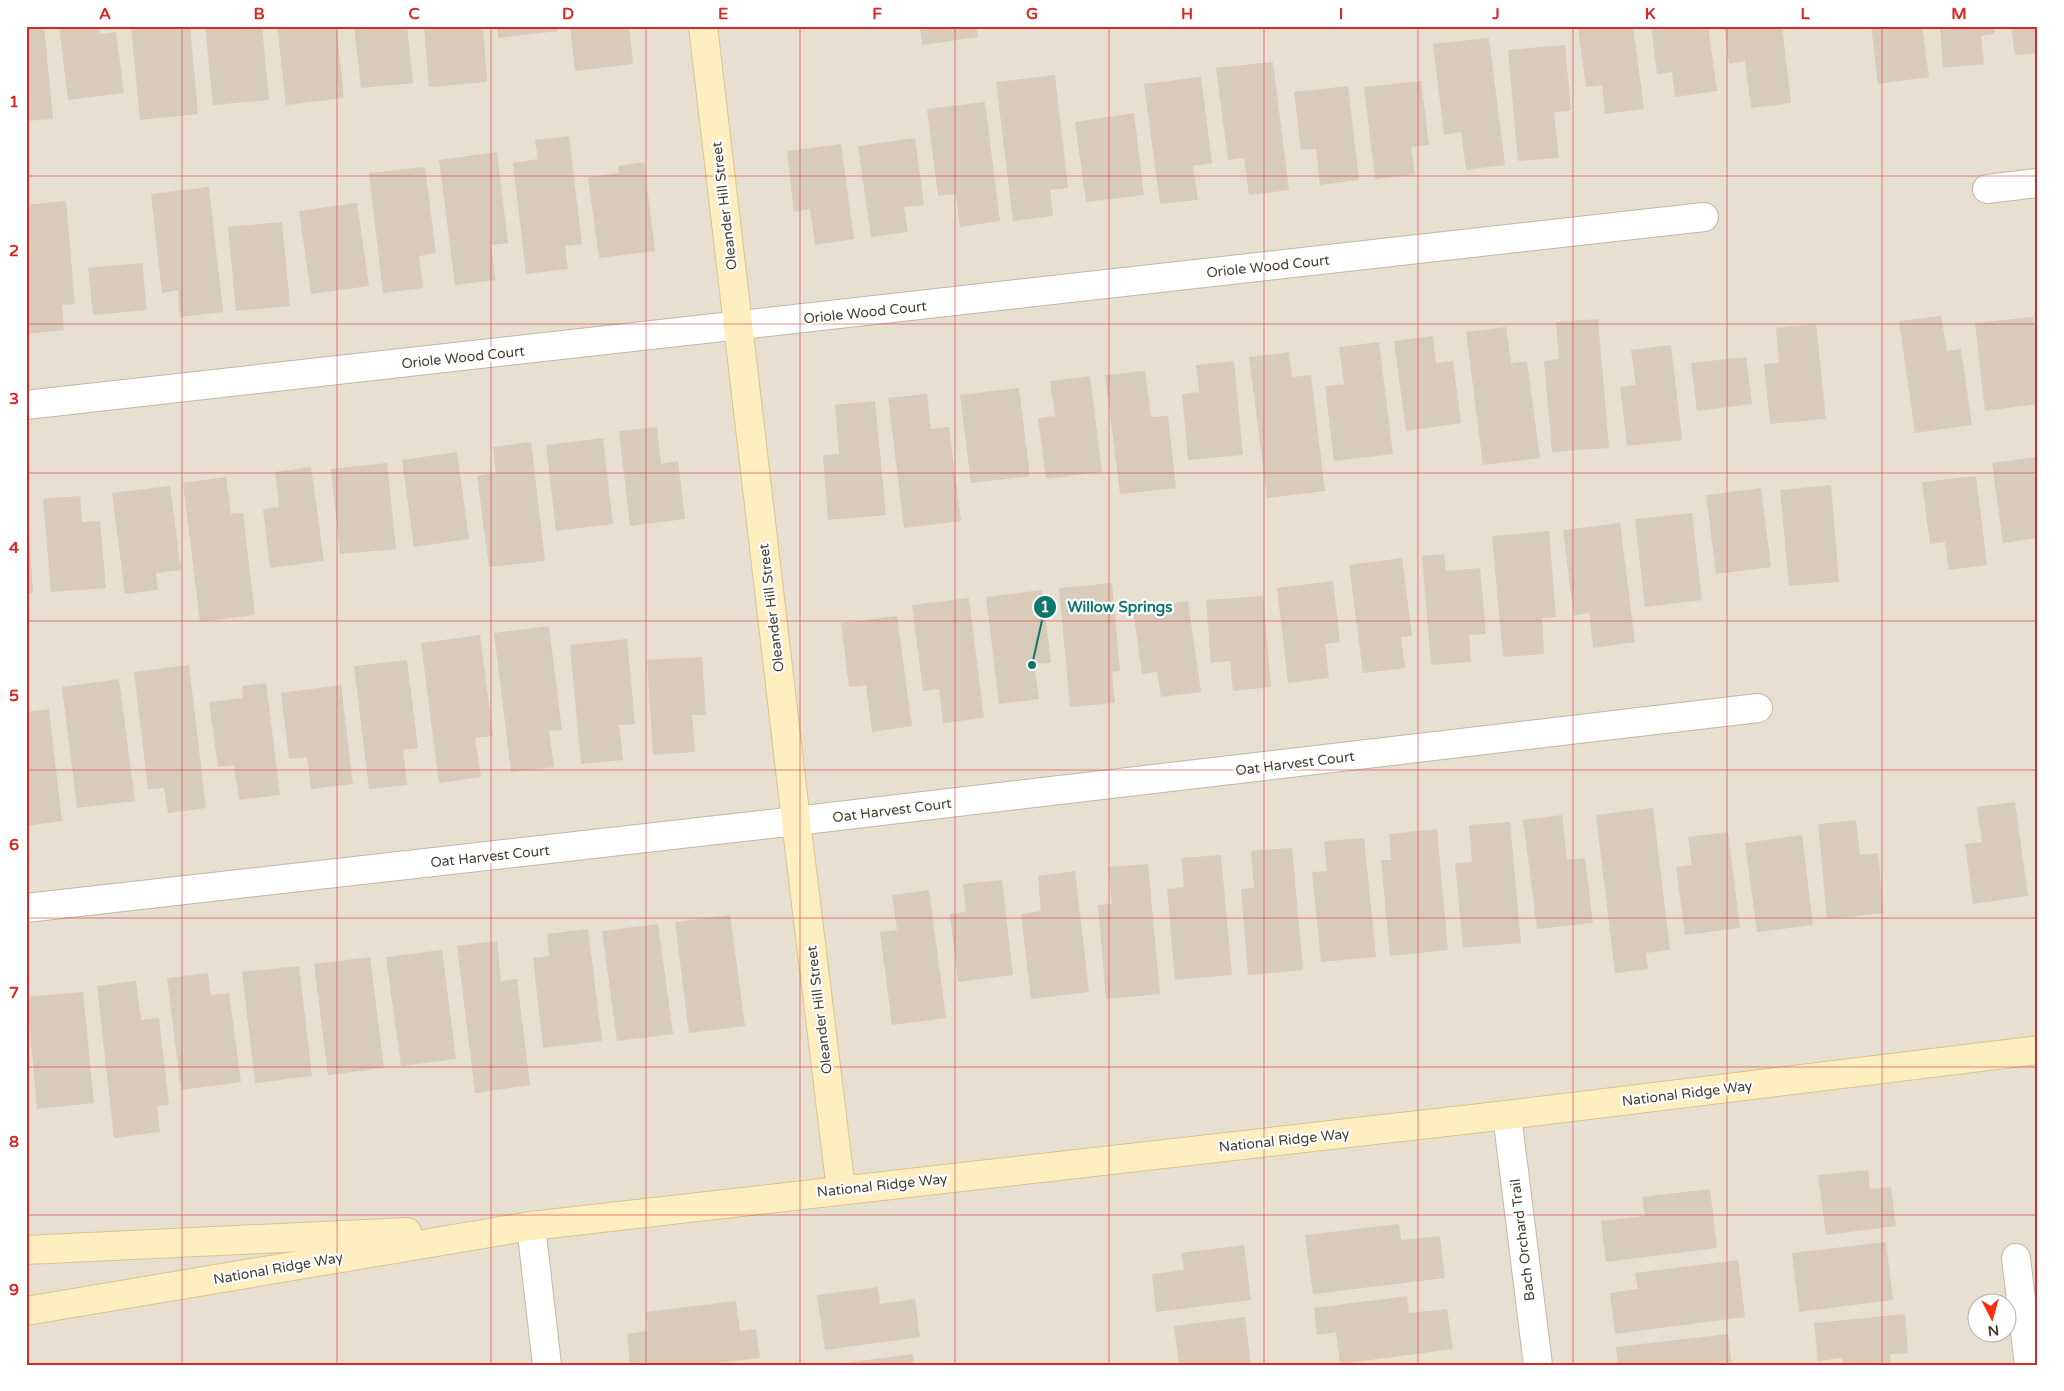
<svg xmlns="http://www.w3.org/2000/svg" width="2064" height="1391" font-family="'Varela Round',sans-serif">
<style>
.residential{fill:#e7dfd0;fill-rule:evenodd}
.building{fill:#d8cbba}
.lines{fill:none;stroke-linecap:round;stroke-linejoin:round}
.street-casing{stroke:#c1b8a7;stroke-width:30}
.secondary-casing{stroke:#d9c490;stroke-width:30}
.street{stroke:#fff;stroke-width:28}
.secondary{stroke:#ffeec0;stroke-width:28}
.grid{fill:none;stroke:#d62828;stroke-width:1;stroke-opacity:0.55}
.labels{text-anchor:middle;stroke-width:4.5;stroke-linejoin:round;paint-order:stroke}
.street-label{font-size:14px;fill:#443d32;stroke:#fff}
.leader{fill:none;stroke:#0f766e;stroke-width:2}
.callout-dot{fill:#0f766e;stroke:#fff;stroke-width:2}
.mark-label{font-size:15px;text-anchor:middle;font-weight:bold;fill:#fff}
.callout-label{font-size:15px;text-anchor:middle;font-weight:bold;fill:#0f766e;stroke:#fff;stroke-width:4.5;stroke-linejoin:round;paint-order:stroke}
.neatline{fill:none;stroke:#d62828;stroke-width:2}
.grid-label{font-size:16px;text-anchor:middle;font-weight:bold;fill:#d62828}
</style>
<rect width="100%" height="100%" fill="#f3ede2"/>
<path class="residential" d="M 26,26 L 2038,26 L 2038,1365 L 26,1365 ZM 1976,1304 L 2006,1304 L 2006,1334 L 1976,1334 Z"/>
<g class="building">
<path d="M 26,26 L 44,26 L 53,119 L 26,121 Z"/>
<path d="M 59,26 L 99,26 L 100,34 L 116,32 L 124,93 L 68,100 Z"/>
<path d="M 131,26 L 190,26 L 198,114 L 140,120 Z"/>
<path d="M 205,26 L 262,26 L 269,100 L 213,105 Z"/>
<path d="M 277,26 L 336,26 L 344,98 L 286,105 Z"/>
<path d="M 354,26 L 407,26 L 413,83 L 361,88 Z"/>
<path d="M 424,26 L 483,26 L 487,82 L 429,87 Z"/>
<path d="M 497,26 L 557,26 L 558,31 L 498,38 Z"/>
<path d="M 570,26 L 629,26 L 633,64 L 575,71 Z"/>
<path d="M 920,26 L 976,26 L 978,37 L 922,45 Z"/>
<path d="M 1588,26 L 1633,26 L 1644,109 L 1605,114 L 1602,85 L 1586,87 L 1578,28 Z"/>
<path d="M 1651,26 L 1708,26 L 1717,91 L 1675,97 L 1672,72 L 1657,74 Z"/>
<path d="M 1724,26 L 1782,26 L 1791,103 L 1751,108 L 1745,61 L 1729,64 Z"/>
<path d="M 1871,26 L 1922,26 L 1929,77 L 1878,84 Z"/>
<path d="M 1940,26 L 1994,26 L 1994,34 L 1981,36 L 1984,64 L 1943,68 Z"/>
<path d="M 2011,26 L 2038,26 L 2038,53 L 2015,55 Z"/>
<path d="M 1489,38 L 1505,165 L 1466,170 L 1461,132 L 1444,135 L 1433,44 Z"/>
<path d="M 1565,45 L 1571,111 L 1554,112 L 1559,158 L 1518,161 L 1508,50 Z"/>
<path d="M 1273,62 L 1289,190 L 1249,195 L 1244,158 L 1228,160 L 1216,68 Z"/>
<path d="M 1055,75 L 1068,188 L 1050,190 L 1053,216 L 1013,221 L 996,82 Z"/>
<path d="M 1201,77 L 1212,163 L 1193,166 L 1198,200 L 1160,204 L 1144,84 Z"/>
<path d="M 1421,81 L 1429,145 L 1411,147 L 1415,174 L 1375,179 L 1364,87 Z"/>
<path d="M 1348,86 L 1359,180 L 1320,185 L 1316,149 L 1301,150 L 1294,92 Z"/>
<path d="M 985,102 L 1000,221 L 960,227 L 956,194 L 938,196 L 927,109 Z"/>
<path d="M 1134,113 L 1144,195 L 1086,202 L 1075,122 Z"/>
<path d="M 569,136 L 582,244 L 565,246 L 568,269 L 526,274 L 513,163 L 538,159 L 535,140 Z"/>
<path d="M 915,138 L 924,205 L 904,207 L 908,232 L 871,237 L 858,146 Z"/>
<path d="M 841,144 L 854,239 L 815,245 L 810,209 L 794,212 L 787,151 Z"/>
<path d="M 497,152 L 508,243 L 491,245 L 495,280 L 455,285 L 439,160 Z"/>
<path d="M 644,162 L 655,251 L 599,258 L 588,177 L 619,173 L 618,166 Z"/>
<path d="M 425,167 L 436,253 L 419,256 L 423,288 L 383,293 L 369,173 Z"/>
<path d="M 209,187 L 223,312 L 180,317 L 178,290 L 162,293 L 151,194 Z"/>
<path d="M 66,201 L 75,304 L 62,305 L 64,330 L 26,334 L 26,205 Z"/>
<path d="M 357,203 L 369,286 L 311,294 L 299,211 Z"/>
<path d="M 282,222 L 290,306 L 236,311 L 228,227 Z"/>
<path d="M 142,263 L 147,310 L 93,315 L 88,268 Z"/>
<path d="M 1941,316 L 1947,351 L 1961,349 L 1972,425 L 1915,433 L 1899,321 Z"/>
<path d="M 2033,317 L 2038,355 L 2038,404 L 1985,411 L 1975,323 Z"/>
<path d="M 1598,319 L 1609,448 L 1552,452 L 1544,361 L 1559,359 L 1556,322 Z"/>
<path d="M 1816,324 L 1826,419 L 1770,424 L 1764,364 L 1779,363 L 1776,328 Z"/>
<path d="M 1506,327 L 1511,363 L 1527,361 L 1540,458 L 1483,465 L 1466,332 Z"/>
<path d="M 1433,336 L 1436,363 L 1453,361 L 1461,423 L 1406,431 L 1394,341 Z"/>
<path d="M 1379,342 L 1393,454 L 1334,461 L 1325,386 L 1344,384 L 1339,347 Z"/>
<path d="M 1671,345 L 1682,440 L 1627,446 L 1620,387 L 1636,385 L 1631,350 Z"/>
<path d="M 1289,352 L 1292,377 L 1311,375 L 1325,491 L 1267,498 L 1249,357 Z"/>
<path d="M 1746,357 L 1752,404 L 1697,411 L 1691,363 Z"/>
<path d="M 1234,361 L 1243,455 L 1188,460 L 1182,394 L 1199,392 L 1196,365 Z"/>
<path d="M 1145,371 L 1151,417 L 1168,416 L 1176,488 L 1120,494 L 1105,375 Z"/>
<path d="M 1090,376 L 1102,472 L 1046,479 L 1038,418 L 1055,416 L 1050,381 Z"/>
<path d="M 1019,388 L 1030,476 L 971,483 L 960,395 Z"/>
<path d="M 927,394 L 931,429 L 949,427 L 961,521 L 904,528 L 888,398 Z"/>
<path d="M 875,401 L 886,515 L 828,520 L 823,455 L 839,454 L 835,405 Z"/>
<path d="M 657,427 L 661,464 L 678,461 L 685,519 L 630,526 L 619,431 Z"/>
<path d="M 603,438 L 613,524 L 556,531 L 546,445 Z"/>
<path d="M 531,442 L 545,561 L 489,567 L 477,476 L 496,473 L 493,447 Z"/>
<path d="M 457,452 L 469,539 L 414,547 L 402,460 Z"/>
<path d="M 2038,457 L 2038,538 L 2003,543 L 1992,463 Z"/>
<path d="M 387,463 L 396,549 L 340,554 L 331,469 Z"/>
<path d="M 311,467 L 324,561 L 270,568 L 263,509 L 279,507 L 275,472 Z"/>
<path d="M 1976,476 L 1987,565 L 1949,570 L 1945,542 L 1930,544 L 1922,482 Z"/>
<path d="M 226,477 L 231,514 L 243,513 L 255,615 L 200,622 L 183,483 Z"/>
<path d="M 1831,485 L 1839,582 L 1789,586 L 1780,490 Z"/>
<path d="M 170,486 L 181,570 L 156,573 L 158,590 L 125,594 L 112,493 Z"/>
<path d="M 1761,488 L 1771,567 L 1716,574 L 1706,495 Z"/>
<path d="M 80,496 L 82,522 L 100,521 L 106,588 L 51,592 L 43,499 Z"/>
<path d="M 1692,513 L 1702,600 L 1645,607 L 1635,519 Z"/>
<path d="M 26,516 L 28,516 L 33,593 L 26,594 Z"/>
<path d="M 1620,523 L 1635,642 L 1593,648 L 1589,613 L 1574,616 L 1563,530 Z"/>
<path d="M 1549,531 L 1556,617 L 1542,618 L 1544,654 L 1503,657 L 1492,536 Z"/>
<path d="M 1444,554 L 1446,571 L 1480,568 L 1486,634 L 1469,635 L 1471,662 L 1431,665 L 1422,556 Z"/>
<path d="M 1402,558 L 1412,636 L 1401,637 L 1405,668 L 1363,673 L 1349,565 Z"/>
<path d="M 1333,581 L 1340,642 L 1325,644 L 1329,678 L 1288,683 L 1277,588 Z"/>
<path d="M 1112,583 L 1120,671 L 1112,672 L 1115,703 L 1070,707 L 1059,588 Z"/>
<path d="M 1042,590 L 1051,663 L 1034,664 L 1039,699 L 999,704 L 986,597 Z"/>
<path d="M 1263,596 L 1271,687 L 1233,691 L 1230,661 L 1211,663 L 1206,600 Z"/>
<path d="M 969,598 L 984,718 L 943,723 L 939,689 L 923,691 L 912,605 Z"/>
<path d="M 1188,601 L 1201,692 L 1161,697 L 1157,672 L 1142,674 L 1133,609 Z"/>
<path d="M 897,616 L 912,726 L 872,732 L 866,685 L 849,687 L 841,623 Z"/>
<path d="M 549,626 L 562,730 L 549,731 L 554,767 L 511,772 L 494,633 Z"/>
<path d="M 480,635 L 493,736 L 475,738 L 481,777 L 439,783 L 421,643 Z"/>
<path d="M 627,639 L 635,724 L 619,725 L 623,760 L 581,764 L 570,645 Z"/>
<path d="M 702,657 L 706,715 L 692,715 L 695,752 L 653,755 L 647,660 Z"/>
<path d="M 407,660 L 418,748 L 403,750 L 407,785 L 369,789 L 354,666 Z"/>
<path d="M 189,665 L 206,808 L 168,813 L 164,788 L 148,789 L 134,672 Z"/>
<path d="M 119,679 L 135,801 L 77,808 L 62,687 Z"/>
<path d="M 266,683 L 280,795 L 239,800 L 234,765 L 218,767 L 209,702 L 243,698 L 242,686 Z"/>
<path d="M 341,685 L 353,784 L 311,789 L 307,757 L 289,759 L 281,693 Z"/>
<path d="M 49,709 L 62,821 L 26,826 L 26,712 Z"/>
<path d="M 2015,802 L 2028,896 L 1973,904 L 1965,844 L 1982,842 L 1977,807 Z"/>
<path d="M 1653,808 L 1670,950 L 1646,953 L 1648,969 L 1615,973 L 1596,815 Z"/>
<path d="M 1562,815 L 1567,860 L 1585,858 L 1593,923 L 1537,929 L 1523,820 Z"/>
<path d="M 1856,820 L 1860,855 L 1878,853 L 1884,913 L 1827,919 L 1818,824 Z"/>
<path d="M 1510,822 L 1521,943 L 1463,948 L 1455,863 L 1472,862 L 1469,825 Z"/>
<path d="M 1437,829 L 1448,950 L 1390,956 L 1381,860 L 1391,860 L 1389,834 Z"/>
<path d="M 1728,832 L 1740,928 L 1685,935 L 1676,867 L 1692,865 L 1688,837 Z"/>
<path d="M 1802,835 L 1813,925 L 1757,932 L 1745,843 Z"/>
<path d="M 1364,838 L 1376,957 L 1321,962 L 1312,872 L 1327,871 L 1324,841 Z"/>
<path d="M 1292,848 L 1303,970 L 1248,975 L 1241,889 L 1254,888 L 1251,851 Z"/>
<path d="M 1221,855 L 1232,975 L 1175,980 L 1167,889 L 1184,887 L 1181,858 Z"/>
<path d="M 1148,864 L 1160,994 L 1106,999 L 1098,905 L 1112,904 L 1108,867 Z"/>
<path d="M 1075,871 L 1089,992 L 1031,999 L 1021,914 L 1041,911 L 1038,876 Z"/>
<path d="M 1002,880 L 1013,975 L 958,982 L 950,914 L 966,912 L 963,884 Z"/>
<path d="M 929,890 L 946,1018 L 892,1025 L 880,932 L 897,930 L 892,895 Z"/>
<path d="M 730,915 L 745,1026 L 689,1033 L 675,922 Z"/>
<path d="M 658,924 L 673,1034 L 617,1041 L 602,931 Z"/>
<path d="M 588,929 L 602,1041 L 543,1048 L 533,958 L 549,956 L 547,934 Z"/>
<path d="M 497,941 L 501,981 L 517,979 L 530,1085 L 475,1093 L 457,946 Z"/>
<path d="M 442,950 L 456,1059 L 401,1066 L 386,957 Z"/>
<path d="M 370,957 L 384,1068 L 328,1075 L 314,964 Z"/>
<path d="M 299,966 L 312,1076 L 255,1083 L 242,972 Z"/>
<path d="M 208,973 L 211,995 L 229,993 L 241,1082 L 181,1090 L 167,978 Z"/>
<path d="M 136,981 L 141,1020 L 159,1018 L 169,1105 L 157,1106 L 160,1132 L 114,1138 L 97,986 Z"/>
<path d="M 83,992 L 94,1103 L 37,1109 L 27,997 Z"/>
<path d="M 1868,1170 L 1870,1189 L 1891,1187 L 1896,1226 L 1826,1235 L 1818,1175 Z"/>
<path d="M 1710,1189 L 1717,1248 L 1606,1262 L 1601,1221 L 1645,1216 L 1642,1197 Z"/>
<path d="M 1399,1224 L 1401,1240 L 1440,1236 L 1445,1278 L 1313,1294 L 1305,1235 Z"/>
<path d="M 1886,1242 L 1893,1300 L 1799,1312 L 1792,1253 Z"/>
<path d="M 1244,1245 L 1251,1300 L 1156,1312 L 1152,1274 L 1184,1270 L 1181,1253 Z"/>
<path d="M 1738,1260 L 1745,1317 L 1615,1334 L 1610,1293 L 1638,1289 L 1635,1273 Z"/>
<path d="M 878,1287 L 880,1304 L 915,1299 L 920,1337 L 825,1350 L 817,1295 Z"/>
<path d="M 1407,1296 L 1409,1313 L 1447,1309 L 1453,1349 L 1340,1364 L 1336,1332 L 1317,1335 L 1314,1308 Z"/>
<path d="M 736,1301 L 740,1331 L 756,1329 L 760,1358 L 701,1365 L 630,1365 L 627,1334 L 648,1331 L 646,1312 Z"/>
<path d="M 1905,1314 L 1908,1353 L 1890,1354 L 1891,1365 L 1843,1365 L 1842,1358 L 1818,1361 L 1814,1323 Z"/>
<path d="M 1245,1317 L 1251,1365 L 1179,1365 L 1174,1326 Z"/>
<path d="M 1728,1334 L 1732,1365 L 1618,1365 L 1616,1347 Z"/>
<path d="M 913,1354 L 914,1365 L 836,1365 L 836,1364 Z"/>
</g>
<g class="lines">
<defs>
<g id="street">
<path d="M 1987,189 L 2038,183"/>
<path d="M 26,405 L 1704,217"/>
<path d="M 26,908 L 796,821 L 1758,708"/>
<path d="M 1507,1115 L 1538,1365"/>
<path d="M 531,1226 L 547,1365"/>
<path d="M 2016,1258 L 2029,1365"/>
</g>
<g id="secondary">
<path d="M 703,26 L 796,821 L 841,1190"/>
<path d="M 26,1250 L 407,1232"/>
<path d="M 26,1311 L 531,1226 L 1507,1115 L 2038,1050"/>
</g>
</defs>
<use href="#street" class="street-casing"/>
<use href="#secondary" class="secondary-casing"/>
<use href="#street" class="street"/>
<use href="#secondary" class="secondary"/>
</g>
<path class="grid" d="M 182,26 L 182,1365M 337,26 L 337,1365M 491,26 L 491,1365M 646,26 L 646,1365M 800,26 L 800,1365M 955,26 L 955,1365M 1109,26 L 1109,1365M 1264,26 L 1264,1365M 1418,26 L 1418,1365M 1573,26 L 1573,1365M 1727,26 L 1727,1365M 1882,26 L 1882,1365M 26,176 L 2038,176M 26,324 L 2038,324M 26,473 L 2038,473M 26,621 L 2038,621M 26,770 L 2038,770M 26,918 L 2038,918M 26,1067 L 2038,1067M 26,1215 L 2038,1215"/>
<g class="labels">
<g class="street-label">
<text transform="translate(724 206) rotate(-97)" y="5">Oleander Hill Street</text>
<text transform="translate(1268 266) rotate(-6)" y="5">Oriole Wood Court</text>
<text transform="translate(865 312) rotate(-6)" y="5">Oriole Wood Court</text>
<text transform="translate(463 357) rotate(-6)" y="5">Oriole Wood Court</text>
<text transform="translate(771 608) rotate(-97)" y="5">Oleander Hill Street</text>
<text transform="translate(1295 763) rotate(-7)" y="5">Oat Harvest Court</text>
<text transform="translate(892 810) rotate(-7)" y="5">Oat Harvest Court</text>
<text transform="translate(490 856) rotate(-6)" y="5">Oat Harvest Court</text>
<text transform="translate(819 1010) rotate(-97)" y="5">Oleander Hill Street</text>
<text transform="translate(1687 1093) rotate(-7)" y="5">National Ridge Way</text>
<text transform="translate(1284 1140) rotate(-6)" y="5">National Ridge Way</text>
<text transform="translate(882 1185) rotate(-6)" y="5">National Ridge Way</text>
<text transform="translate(1522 1240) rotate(-97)" y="5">Bach Orchard Trail</text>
<text transform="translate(278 1268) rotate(-10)" y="5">National Ridge Way</text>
</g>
</g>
<path class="leader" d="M1032 665L1045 607"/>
<g class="callout-dot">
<circle cx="1032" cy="665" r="5"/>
<circle cx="1045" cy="607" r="12"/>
</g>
<g class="mark-label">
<text x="1045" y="612">1</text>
</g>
<g class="callout-label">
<text x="1120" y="612">Willow Springs</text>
</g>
<rect width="2064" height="1391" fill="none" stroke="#ffffff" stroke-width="55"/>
<g transform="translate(1992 1318) rotate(174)"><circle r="24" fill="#ffffff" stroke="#b4b1ad"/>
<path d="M0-4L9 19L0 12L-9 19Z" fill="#ff2c0d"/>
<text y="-8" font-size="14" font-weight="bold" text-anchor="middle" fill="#443d32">N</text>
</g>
<rect x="28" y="28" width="2008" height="1336" class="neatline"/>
<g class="grid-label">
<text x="105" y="19">A</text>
<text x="259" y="19">B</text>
<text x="414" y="19">C</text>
<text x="568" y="19">D</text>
<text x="723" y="19">E</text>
<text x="877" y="19">F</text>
<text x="1032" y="19">G</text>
<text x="1187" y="19">H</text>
<text x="1341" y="19">I</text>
<text x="1496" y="19">J</text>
<text x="1650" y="19">K</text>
<text x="1805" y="19">L</text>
<text x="1959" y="19">M</text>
<text x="14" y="107">1</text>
<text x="14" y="256">2</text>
<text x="14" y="404">3</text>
<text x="14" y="553">4</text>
<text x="14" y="701">5</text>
<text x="14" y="850">6</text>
<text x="14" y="998">7</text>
<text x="14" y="1147">8</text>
<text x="14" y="1295">9</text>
</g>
</svg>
